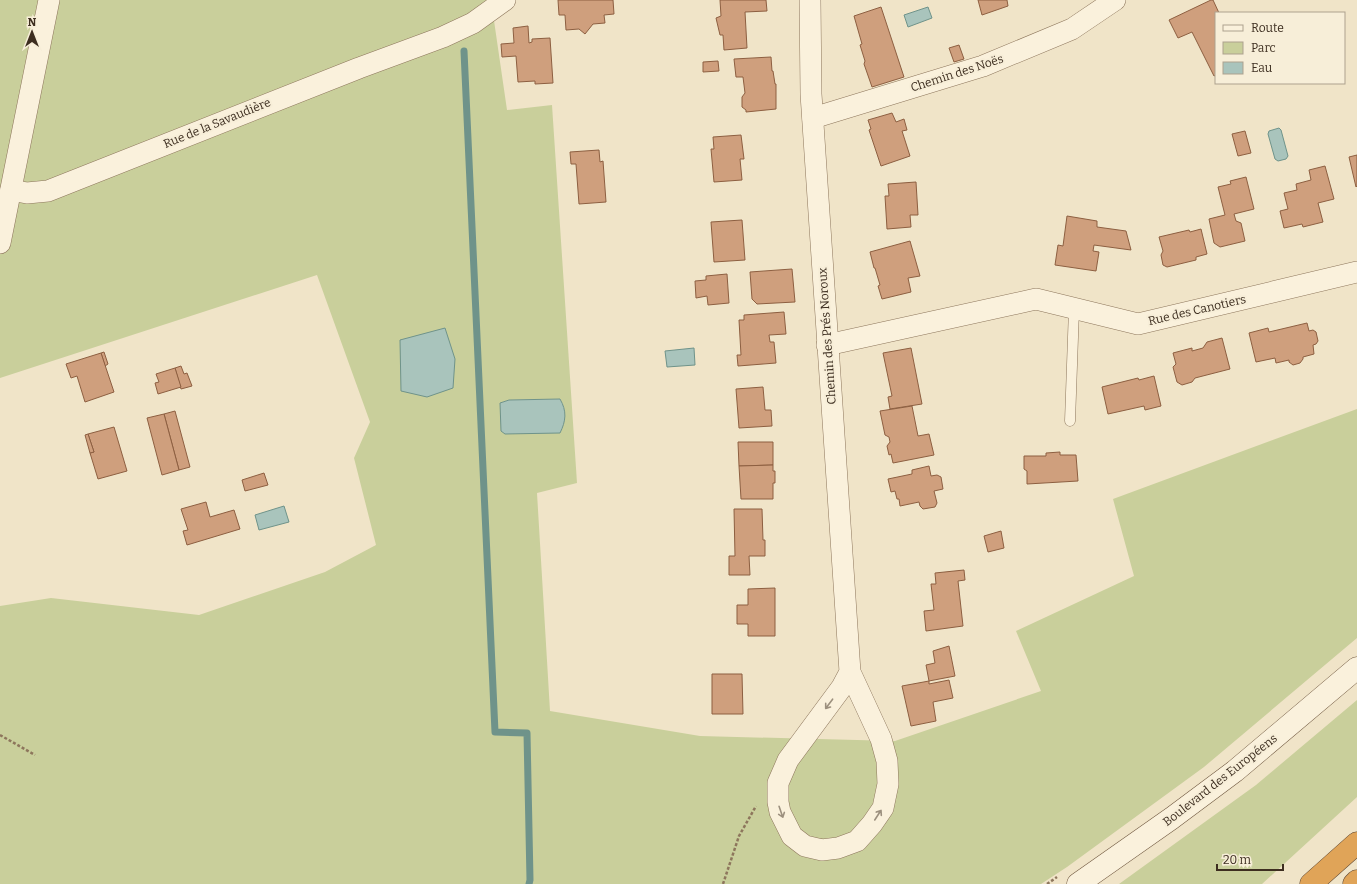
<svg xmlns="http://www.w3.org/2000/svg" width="1357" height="884" font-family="Bitter,serif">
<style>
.green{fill:#c9cf9b;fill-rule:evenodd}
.water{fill:#a9c4bc;stroke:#6f938a}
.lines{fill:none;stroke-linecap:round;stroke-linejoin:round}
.stream{stroke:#6f938a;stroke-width:7}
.building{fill:#cf9f7d;stroke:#8d5f41}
.lane-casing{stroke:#8d765c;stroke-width:11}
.street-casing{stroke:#8d765c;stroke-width:22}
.secondary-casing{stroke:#6f573f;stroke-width:23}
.highway-casing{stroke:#5b4430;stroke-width:23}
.path{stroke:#8d765c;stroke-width:2.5;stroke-dasharray:3 2;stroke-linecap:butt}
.lane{stroke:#faf1dc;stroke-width:10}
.street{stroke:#faf1dc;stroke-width:21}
.secondary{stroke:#faf1dc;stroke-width:22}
.highway{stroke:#e0a458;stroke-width:22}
.oneway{stroke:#9c907e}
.labels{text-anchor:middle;stroke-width:4;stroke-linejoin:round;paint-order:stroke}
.street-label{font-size:12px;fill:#3d2e20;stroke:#f7eed8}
</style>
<rect width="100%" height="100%" fill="#f0e4c8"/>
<g class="green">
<path d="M 0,0 L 491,0 L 507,110 L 552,105 L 577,483 L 537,493 L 550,711 L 700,736 L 895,741 L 1041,691 L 1016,631 L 1134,576 L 1113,499 L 1357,409 L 1357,638 L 1204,767 L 1067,867 L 1041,884 L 0,884 L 0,606 L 51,598 L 199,615 L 325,572 L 376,545 L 354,458 L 370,422 L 317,275 L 0,378 ZM 560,399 C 567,411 566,421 560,433 L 500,403 L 509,400 Z"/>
<path d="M 1357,700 L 1357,797 L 1262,884 L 1119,884 L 1256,785 Z"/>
</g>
<g class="water">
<path d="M 928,7 L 932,18 L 908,27 L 904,15 Z"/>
<path d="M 1279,128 L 1281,130 L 1288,156 L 1286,159 L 1278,161 L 1275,159 L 1268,134 L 1269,131 Z"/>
<path d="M 445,328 L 455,359 L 453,388 L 427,397 L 401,391 L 400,340 Z"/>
<path d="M 694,348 L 695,365 L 667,367 L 665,351 Z"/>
<path d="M 560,399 C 567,411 566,421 560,433 L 505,434 L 501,431 L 500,403 L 509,400 Z"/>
<path d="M 284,506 L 289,522 L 259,530 L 255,515 Z"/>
</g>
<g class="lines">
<path class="stream" d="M 464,51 L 495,732 L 527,733 L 530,880 L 529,884"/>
</g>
<g class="building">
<path d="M 558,0 L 613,0 L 614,14 L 604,15 L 605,23 L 593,24 L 585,34 L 579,29 L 566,30 L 565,15 L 559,15 Z"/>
<path d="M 720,0 L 766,0 L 767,11 L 745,12 L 747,48 L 724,50 L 723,35 L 720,35 L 716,18 L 721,16 Z"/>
<path d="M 978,0 L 1007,0 L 1008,6 L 982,15 Z"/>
<path d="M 1211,0 L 1213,0 L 1219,13 L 1216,13 L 1216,75 L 1214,76 L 1192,32 L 1178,38 L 1169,20 Z"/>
<path d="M 881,7 L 904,77 L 872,87 L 864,64 L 865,61 L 860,45 L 862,44 L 854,16 Z"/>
<path d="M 528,26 L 529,43 L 532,42 L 532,39 L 550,38 L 553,83 L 535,84 L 535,81 L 518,82 L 516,56 L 502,57 L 501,44 L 514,43 L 513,28 Z"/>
<path d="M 959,45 L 964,59 L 954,62 L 949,48 Z"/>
<path d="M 771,57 L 772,71 L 773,71 L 775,84 L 776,84 L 776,109 L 746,112 L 746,110 L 742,107 L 742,97 L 745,93 L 743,77 L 736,77 L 734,59 Z"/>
<path d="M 718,61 L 719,71 L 703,72 L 703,62 Z"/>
<path d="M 892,113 L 896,122 L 904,119 L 907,130 L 902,131 L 910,156 L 881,166 L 869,130 L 871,129 L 868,120 Z"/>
<path d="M 1245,131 L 1251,153 L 1238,156 L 1232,134 Z"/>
<path d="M 741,135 L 744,159 L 740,159 L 742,180 L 714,182 L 711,149 L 714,149 L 713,137 Z"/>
<path d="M 599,150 L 600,162 L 603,161 L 606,202 L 579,204 L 576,164 L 571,164 L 570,152 Z"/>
<path d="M 1357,155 L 1357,186 L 1356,187 L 1349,157 Z"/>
<path d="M 1325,166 L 1334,199 L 1318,203 L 1323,222 L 1303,227 L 1302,224 L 1284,228 L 1280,211 L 1288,209 L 1284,193 L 1297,190 L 1296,184 L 1311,180 L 1309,170 Z"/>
<path d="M 1246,177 L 1254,209 L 1234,214 L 1236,221 L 1241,223 L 1245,241 L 1220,247 L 1214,243 L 1209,219 L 1225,215 L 1218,187 L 1231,184 L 1230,181 Z"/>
<path d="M 916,182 L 918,215 L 910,215 L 911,227 L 887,229 L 885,196 L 889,196 L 888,184 Z"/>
<path d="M 1067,216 L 1097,221 L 1097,227 L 1126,231 L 1131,250 L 1094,245 L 1093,251 L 1099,252 L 1096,271 L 1055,265 L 1058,245 L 1063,246 Z"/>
<path d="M 742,220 L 745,260 L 714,262 L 711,222 Z"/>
<path d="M 1201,229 L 1207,254 L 1196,257 L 1196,260 L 1167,267 L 1163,265 L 1161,255 L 1163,251 L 1159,237 L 1189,230 L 1190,232 Z"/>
<path d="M 910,241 L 920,276 L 908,278 L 911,292 L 882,299 L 878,286 L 880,285 L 875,268 L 874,268 L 870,252 Z"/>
<path d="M 792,269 L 795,302 L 757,304 L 752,299 L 750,272 Z"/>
<path d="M 727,274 L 729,303 L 708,305 L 707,296 L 696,298 L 695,281 L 706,280 L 706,276 Z"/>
<path d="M 784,312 L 786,334 L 769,335 L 770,342 L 774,342 L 776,363 L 738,366 L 737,355 L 741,355 L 739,320 L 744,320 L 744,315 Z"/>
<path d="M 1307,323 L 1309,331 L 1313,330 L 1316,332 L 1318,341 L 1316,344 L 1313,345 L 1314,354 L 1303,357 L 1303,359 L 1300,363 L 1293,365 L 1289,362 L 1289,360 L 1276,363 L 1275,358 L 1256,362 L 1249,333 L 1268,328 L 1269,332 Z"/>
<path d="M 1222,338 L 1230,369 L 1195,378 L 1192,382 L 1182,385 L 1177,382 L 1173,367 L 1176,364 L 1173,353 L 1192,348 L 1192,351 L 1203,348 L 1207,342 Z"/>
<path d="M 911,348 L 922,404 L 890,409 L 888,397 L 892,396 L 883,353 Z"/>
<path d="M 104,352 L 108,364 L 105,366 L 101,353 Z"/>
<path d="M 101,353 L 114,392 L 85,402 L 77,376 L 71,378 L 66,364 Z"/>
<path d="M 181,366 L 184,374 L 187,373 L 192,386 L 181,389 L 175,368 Z"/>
<path d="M 175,368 L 181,387 L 158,394 L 155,383 L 159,382 L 156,374 Z"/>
<path d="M 1154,376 L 1161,406 L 1145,410 L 1144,406 L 1108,414 L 1102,387 L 1138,378 L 1139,380 Z"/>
<path d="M 763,387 L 765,410 L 771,410 L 772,426 L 739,428 L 736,389 Z"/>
<path d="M 912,406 L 918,436 L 929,434 L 934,455 L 893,463 L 891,454 L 889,455 L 887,446 L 890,442 L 889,437 L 885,435 L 880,411 Z"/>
<path d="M 175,411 L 190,467 L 179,470 L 164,414 Z"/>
<path d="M 164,414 L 179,470 L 162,475 L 147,418 Z"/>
<path d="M 114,427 L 127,471 L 98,479 L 90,453 L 94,452 L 88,434 Z"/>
<path d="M 88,434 L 94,452 L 90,453 L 85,435 Z"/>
<path d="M 738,442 L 773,442 L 773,465 L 739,466 Z"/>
<path d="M 1060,452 L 1060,455 L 1076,455 L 1078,481 L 1027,484 L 1027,471 L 1024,469 L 1024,456 L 1046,456 L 1046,453 Z"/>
<path d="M 773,465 L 773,471 L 775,471 L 775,483 L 773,483 L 773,499 L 741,499 L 739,466 Z"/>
<path d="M 929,466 L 931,476 L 937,475 L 941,477 L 943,489 L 934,491 L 937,503 L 935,507 L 923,509 L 920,506 L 919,502 L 900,506 L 899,499 L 897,499 L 895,491 L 891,492 L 888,479 L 912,474 L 912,470 Z"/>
<path d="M 264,473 L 268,485 L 245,491 L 242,480 Z"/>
<path d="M 206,502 L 210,517 L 234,510 L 240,529 L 187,545 L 183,531 L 188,530 L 181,509 Z"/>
<path d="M 734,509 L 762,509 L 763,540 L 765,540 L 765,556 L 749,556 L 750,575 L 729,575 L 729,556 L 735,556 Z"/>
<path d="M 1001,531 L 1004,548 L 988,552 L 984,536 Z"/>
<path d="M 964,570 L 965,580 L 958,581 L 963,626 L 926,631 L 924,611 L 934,610 L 931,584 L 936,584 L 935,573 Z"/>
<path d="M 775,588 L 775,636 L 748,636 L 748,624 L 737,624 L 737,605 L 748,605 L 748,589 Z"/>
<path d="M 949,646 L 955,676 L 929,681 L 926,665 L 935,663 L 933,651 Z"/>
<path d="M 712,674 L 742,674 L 743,714 L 712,714 Z"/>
<path d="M 949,680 L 953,698 L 933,702 L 936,721 L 911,726 L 902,686 L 929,681 L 929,684 Z"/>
</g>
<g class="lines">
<defs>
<path id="lane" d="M 1070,421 L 1074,309"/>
<g id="street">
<path d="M 810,0 L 811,94 L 850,672 L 881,739 L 887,761 L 888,784 L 883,808 L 872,824 L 857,841 L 838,848 L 822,850 L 805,846 L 792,836 L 780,812 L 778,802 L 778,783 L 788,760 L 842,687 L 850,672"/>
<path d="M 813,118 L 983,66 L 1072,29 L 1115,0"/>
<path d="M 11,190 L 27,193 L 48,191 L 359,68 L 443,37 L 473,23 L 505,0"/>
<path d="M 0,243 L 49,0"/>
<path d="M 827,345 L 1036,299 L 1138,324 L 1357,272"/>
</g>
<path id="secondary" d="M 1078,884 L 1172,818 L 1235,771 L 1357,668"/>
<g id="highway">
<path d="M 1311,884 L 1357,843"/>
<path d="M 1354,884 L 1357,881"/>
</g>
</defs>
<use href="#lane" class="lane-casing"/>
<use href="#street" class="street-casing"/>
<use href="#secondary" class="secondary-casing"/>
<use href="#highway" class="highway-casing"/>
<g class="path">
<path d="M 0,735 L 35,755"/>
<path d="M 723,884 L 739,836 L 756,806"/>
<path d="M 1047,884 L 1057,877"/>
</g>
<use href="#lane" class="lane"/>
<use href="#street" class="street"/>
<use href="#secondary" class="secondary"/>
<use href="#highway" class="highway"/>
</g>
<defs><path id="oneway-shaft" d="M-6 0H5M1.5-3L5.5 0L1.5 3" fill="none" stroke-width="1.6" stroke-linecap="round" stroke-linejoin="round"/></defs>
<g class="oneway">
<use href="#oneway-shaft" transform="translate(829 704) rotate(127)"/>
<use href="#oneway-shaft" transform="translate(781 812) rotate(71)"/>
<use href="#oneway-shaft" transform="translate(878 815) rotate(-57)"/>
</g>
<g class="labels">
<g class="street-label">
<text transform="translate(957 73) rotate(-18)" y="4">Chemin des Noës</text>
<text transform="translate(217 123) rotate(-22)" y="4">Rue de la Savaudière</text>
<text transform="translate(1197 310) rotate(-13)" y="4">Rue des Canotiers</text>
<text transform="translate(827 336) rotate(-94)" y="4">Chemin des Prés Noroux</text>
<text transform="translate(1220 780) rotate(-38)" y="4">Boulevard des Européens</text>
</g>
</g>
<rect x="1215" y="12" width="130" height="72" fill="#f7eed8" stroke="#ada18e"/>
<rect x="1223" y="25" width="20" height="6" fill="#faf1dc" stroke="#ada18e"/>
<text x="1251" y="32" font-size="12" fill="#3d2e20">Route</text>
<rect x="1223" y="42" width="20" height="12" fill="#c9cf9b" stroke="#ada18e"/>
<text x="1251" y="52" font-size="12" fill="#3d2e20">Parc</text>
<rect x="1223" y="62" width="20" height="12" fill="#a9c4bc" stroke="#ada18e"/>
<text x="1251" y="72" font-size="12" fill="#3d2e20">Eau</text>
<g transform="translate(32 32)" stroke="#f7eed8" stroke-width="3" paint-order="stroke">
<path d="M0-3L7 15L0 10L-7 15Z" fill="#3d2e20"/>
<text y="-6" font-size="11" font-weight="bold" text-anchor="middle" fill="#3d2e20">N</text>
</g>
<path d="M1217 864v6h66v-6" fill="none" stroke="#3d2e20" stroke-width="2"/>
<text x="1223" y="864" font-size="12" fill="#3d2e20" stroke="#f7eed8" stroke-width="3" paint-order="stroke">20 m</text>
</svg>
